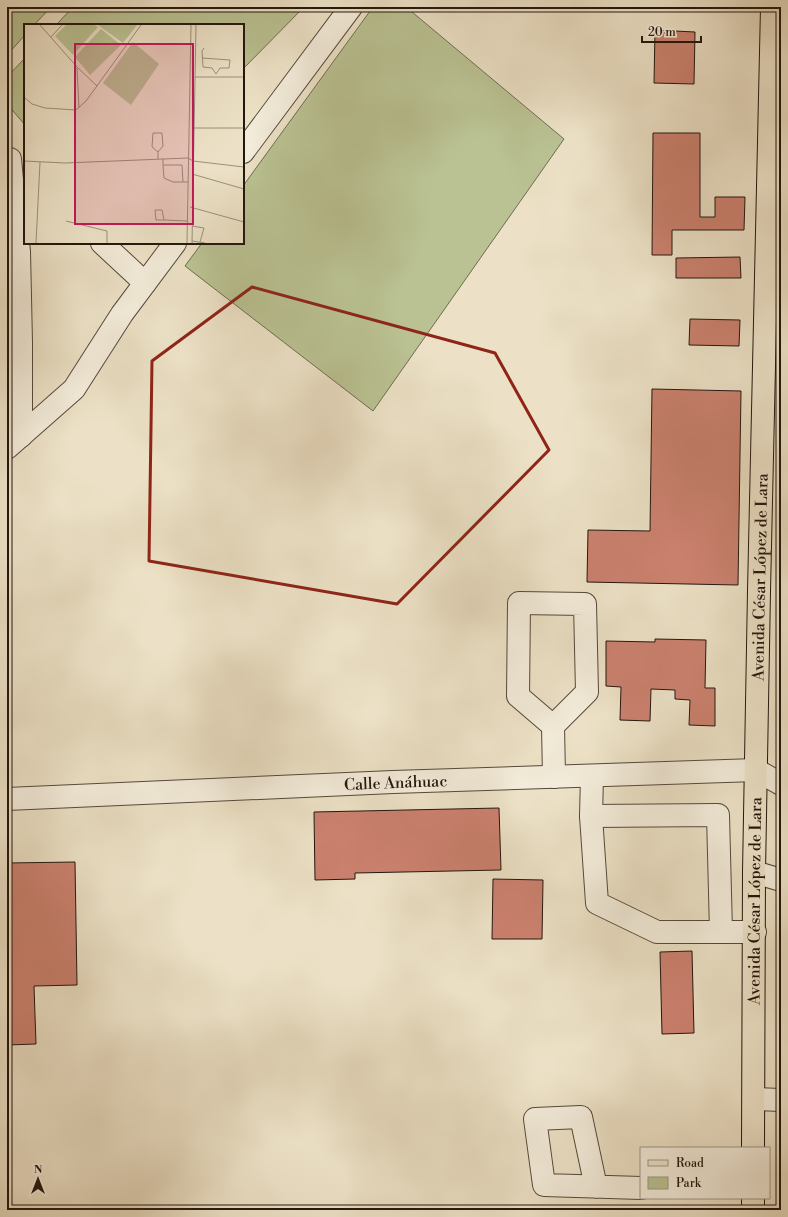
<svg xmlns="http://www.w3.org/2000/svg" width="788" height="1217" font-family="'Libre Bodoni',serif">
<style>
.green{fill:#bac293;stroke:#6e6c50}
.building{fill:#cb816f;stroke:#23160d}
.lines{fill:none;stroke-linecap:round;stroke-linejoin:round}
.minor-casing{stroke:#55493b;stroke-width:24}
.major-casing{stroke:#23160d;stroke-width:24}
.minor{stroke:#f3ecda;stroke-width:22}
.major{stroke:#ece1c6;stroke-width:22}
.marked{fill:none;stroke:#8f2418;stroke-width:3;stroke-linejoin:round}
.labels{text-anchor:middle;stroke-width:3;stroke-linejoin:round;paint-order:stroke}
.street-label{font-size:16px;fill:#23160d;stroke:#f3ecda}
.inset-road{fill:none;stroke:#9c907c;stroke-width:1}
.view{fill:#c2185b;fill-opacity:0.15;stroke:#c2185b;stroke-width:2}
.inset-edge{fill:none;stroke:#23160d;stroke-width:2}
</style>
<rect width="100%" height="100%" fill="#ece1c6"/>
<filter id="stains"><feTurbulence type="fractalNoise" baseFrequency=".005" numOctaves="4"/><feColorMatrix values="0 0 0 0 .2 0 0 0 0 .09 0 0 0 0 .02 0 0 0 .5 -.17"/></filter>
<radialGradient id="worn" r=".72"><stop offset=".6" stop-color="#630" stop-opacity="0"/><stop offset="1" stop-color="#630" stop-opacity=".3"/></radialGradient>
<g class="green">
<path d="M 7,7 L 51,7 L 34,25 L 25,25 L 25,35 L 7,55 Z"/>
<path d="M 73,7 L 304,7 L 243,69 L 243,25 L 56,25 Z"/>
<path d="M 373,7 L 406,7 L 564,139 L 373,411 L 185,266 L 202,243 L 243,243 L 243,186 Z"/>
<path d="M 25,58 L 25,125 L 7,104 L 7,77 Z"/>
</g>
<g class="building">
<path d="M 655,30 L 695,32 L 694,84 L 654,83 Z"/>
<path d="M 653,133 L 700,133 L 700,217 L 715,217 L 715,197 L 745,197 L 744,230 L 672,230 L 672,255 L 652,255 Z"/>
<path d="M 740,257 L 741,278 L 676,278 L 676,258 Z"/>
<path d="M 690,319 L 740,320 L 739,346 L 689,345 Z"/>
<path d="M 652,389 L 741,391 L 738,585 L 587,582 L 588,530 L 650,531 Z"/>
<path d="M 655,639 L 706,640 L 705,688 L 715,688 L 715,726 L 689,725 L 690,700 L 675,699 L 675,690 L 651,689 L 650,721 L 620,720 L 621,687 L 606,686 L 606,641 L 655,642 Z"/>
<path d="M 499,808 L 501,870 L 355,873 L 355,879 L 315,880 L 314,812 Z"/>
<path d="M 75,862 L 77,985 L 34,986 L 36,1044 L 7,1045 L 7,863 Z"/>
<path d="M 493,879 L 543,880 L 542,939 L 492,939 Z"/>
<path d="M 692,951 L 694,1033 L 662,1034 L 660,952 Z"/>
<path d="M 535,1206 L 548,1210 L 534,1210 Z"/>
</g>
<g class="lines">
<defs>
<g id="minor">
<path d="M 243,152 L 351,7"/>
<path d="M 10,159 L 19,252 L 21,342 L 21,436"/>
<path d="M 102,243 L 145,283"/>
<path d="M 7,448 L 74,389 L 122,314 L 175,243"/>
<path d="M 553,726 L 518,696 L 519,603 L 585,604 L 587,692 L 553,726 L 554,777"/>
<path d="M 592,776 L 591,816 L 718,815 L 721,932 L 755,932"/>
<path id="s1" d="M 7,799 L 393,782 L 756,770 L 781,784"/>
<path d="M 591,816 L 597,903 L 657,932 L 721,932"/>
<path d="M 754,872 L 781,880"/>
<path d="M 754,1099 L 781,1100"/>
<path d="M 596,1187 L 581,1117 L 535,1119 L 544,1185 L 641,1188"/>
</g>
<g id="major">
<path id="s2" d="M 753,1148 L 754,872 L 759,591 L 772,7"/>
<path d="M 753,1210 L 753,1198"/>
</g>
</defs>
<use href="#minor" class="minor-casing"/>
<use href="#major" class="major-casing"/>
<use href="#minor" class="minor"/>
<use href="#major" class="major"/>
</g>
<path class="marked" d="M 252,287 L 495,353 L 549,450 L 397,604 L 149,561 L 152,361 Z"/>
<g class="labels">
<g class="street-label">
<text dy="6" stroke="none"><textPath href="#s2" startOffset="571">Avenida César López de Lara</textPath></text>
<text dy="6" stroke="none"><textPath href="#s1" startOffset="389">Calle Anáhuac</textPath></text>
<text dy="6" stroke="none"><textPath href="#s2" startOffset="247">Avenida César López de Lara</textPath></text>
</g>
</g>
<g transform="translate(24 24)">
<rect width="220" height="220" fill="#ece1c6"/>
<path d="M 42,1 L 71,1 L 74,3 L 49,31 L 31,12 ZM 74,1 L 113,1 L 99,19 ZM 77,5 L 97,21 L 66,51 L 51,33 ZM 109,18 L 135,40 L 107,81 L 79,59 Z" fill="#bac293"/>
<path class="inset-road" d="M 16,1 L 53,43 L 73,62M 27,13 L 38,1M 180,24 L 178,27 L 179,43 L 188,44 L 192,50M 178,34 L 206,36 L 205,44 L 196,44 L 192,50M 53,44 L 55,84M 171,53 L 220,53M 0,73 L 8,80 L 21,84 L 52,86 L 62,77 L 117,1M 170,104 L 220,104M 134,128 L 128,123 L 129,109 L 138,109 L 139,122 L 134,128 L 134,135M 139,135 L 139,141 L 158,141 L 159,158 L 164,158M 0,137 L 41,139 L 164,134 L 169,137 L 220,143M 139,141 L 140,154 L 149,158 L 159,158M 168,150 L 220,165M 166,183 L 220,198M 140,196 L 138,186 L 131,186 L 132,196 L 140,196 L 163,197M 42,197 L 83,207 L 83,219M 168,202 L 180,204 L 176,218M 168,217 L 181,219M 12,219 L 16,138M 163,219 L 167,1M 168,219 L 172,1"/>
<path class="view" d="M 51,20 L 169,20 L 169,200 L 51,200 Z"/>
<rect width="220" height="220" class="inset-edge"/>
</g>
<rect width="788" height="1217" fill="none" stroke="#ece1c6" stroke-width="24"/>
<rect x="8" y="8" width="772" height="1201" fill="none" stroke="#23160d" stroke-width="2"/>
<rect x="12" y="12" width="764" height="1193" fill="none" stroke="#23160d"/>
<rect x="640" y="1147" width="130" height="52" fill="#f3ecda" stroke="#a09688"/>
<rect x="648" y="1160" width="20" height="6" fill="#ece1c6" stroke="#a09688"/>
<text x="676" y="1167" font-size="12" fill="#23160d">Road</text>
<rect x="648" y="1177" width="20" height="12" fill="#bac293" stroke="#a09688"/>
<text x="676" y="1187" font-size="12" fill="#23160d">Park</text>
<g transform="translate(38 1179)" stroke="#f3ecda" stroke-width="3" paint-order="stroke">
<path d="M0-3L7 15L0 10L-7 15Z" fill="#23160d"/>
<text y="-6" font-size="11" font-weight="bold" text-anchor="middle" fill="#23160d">N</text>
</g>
<path d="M642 36v6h59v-6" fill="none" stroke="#23160d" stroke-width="2"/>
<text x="648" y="36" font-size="12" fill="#23160d" stroke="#f3ecda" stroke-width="3" paint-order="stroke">20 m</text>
<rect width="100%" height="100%" filter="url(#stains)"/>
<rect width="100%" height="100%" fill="url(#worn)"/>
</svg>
